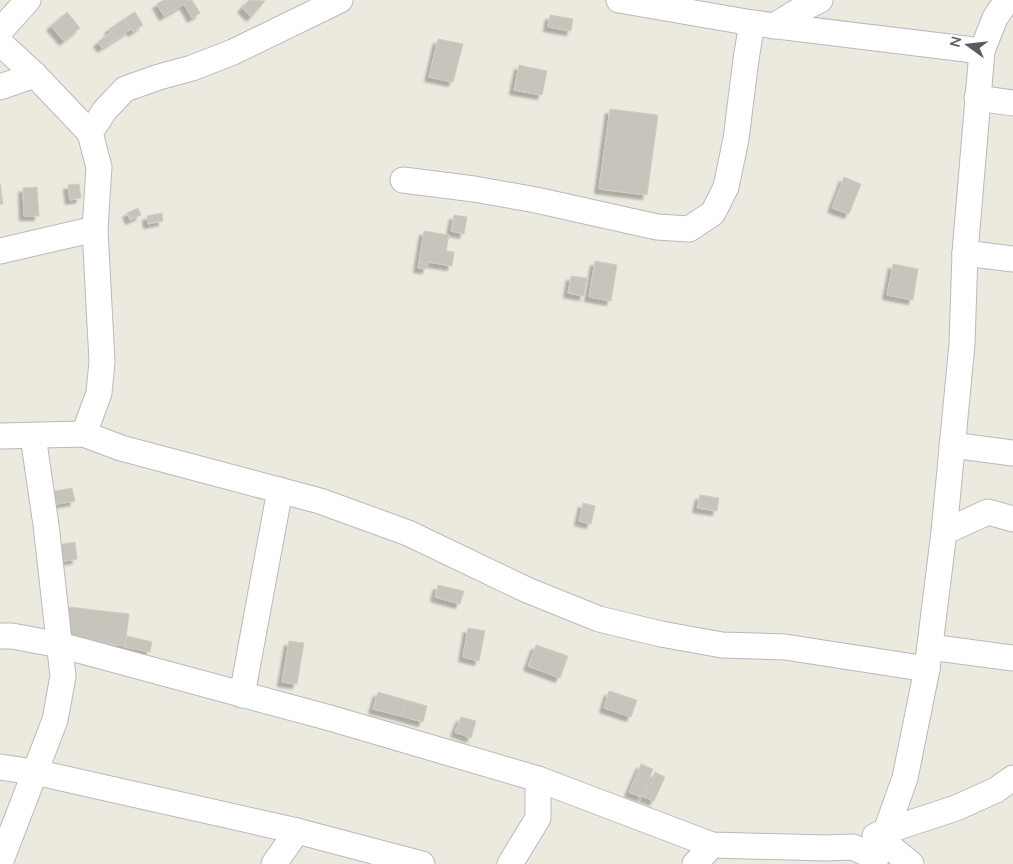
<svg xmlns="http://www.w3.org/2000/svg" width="1013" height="864" font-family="'Nunito Sans',sans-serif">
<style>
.building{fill:#c7c4bc;stroke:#d1ccbd;filter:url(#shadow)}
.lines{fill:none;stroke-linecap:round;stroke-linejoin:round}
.minor-casing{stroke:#b7b9bf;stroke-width:27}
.minor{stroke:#fff;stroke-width:25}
</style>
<defs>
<filter id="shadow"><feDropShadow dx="-4.5" dy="4.5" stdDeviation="1" flood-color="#0004"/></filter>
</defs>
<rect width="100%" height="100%" fill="#eceadf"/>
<g class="building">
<path d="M 164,0 L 192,0 L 200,13 L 192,18 L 184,4 L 164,16 L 157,4 Z"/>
<path d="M 249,0 L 265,1 L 251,17 L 242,8 Z"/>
<path d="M 67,12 L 80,28 L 64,41 L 51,26 Z"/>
<path d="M 135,12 L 143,25 L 133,32 L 124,19 Z"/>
<path d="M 550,15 L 573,19 L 571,31 L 548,27 Z"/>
<path d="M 124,19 L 131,29 L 116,39 L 109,29 Z"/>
<path d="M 111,32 L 116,39 L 102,48 L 98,42 Z"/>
<path d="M 438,39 L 463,44 L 453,82 L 429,77 Z"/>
<path d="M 519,65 L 547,71 L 542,95 L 514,90 Z"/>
<path d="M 610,109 L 658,115 L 647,195 L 599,189 Z"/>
<path d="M 844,177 L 861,184 L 849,214 L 832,208 Z"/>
<path d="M 0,183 L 3,204 L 0,204 Z"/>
<path d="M 79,184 L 81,198 L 70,200 L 68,185 Z"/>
<path d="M 37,187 L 39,216 L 24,216 L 23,188 Z"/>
<path d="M 138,208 L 141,215 L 130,220 L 127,213 Z"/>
<path d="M 162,213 L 163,221 L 148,224 L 147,216 Z"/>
<path d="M 454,215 L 467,217 L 464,234 L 451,231 Z"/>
<path d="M 424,231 L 449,235 L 446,251 L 454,252 L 452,266 L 428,262 L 427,269 L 418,268 Z"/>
<path d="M 595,261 L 617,265 L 611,301 L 589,297 Z"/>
<path d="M 893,264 L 918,269 L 913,300 L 887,295 Z"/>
<path d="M 571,276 L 587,278 L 584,296 L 568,293 Z"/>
<path d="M 72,488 L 75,501 L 52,505 L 50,492 Z"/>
<path d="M 700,495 L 719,498 L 717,511 L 697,508 Z"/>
<path d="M 583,503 L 595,506 L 591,524 L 579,521 Z"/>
<path d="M 75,542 L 77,559 L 58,562 L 56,545 Z"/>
<path d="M 438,585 L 464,591 L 460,604 L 435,597 Z"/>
<path d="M 69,607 L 129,614 L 125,646 L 65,638 Z"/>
<path d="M 468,628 L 485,631 L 479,661 L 463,657 Z"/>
<path d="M 127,636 L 152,642 L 150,652 L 124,647 Z"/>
<path d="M 289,641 L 304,643 L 297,684 L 282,682 Z"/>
<path d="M 536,645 L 568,656 L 560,678 L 528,666 Z"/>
<path d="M 609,691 L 637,700 L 631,717 L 604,708 Z"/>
<path d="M 378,692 L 406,700 L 401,716 L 373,709 Z"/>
<path d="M 406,700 L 427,706 L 423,722 L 401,716 Z"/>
<path d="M 461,717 L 476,721 L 471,738 L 455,732 Z"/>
<path d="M 641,764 L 653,769 L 642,797 L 629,792 Z"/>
<path d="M 655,772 L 665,777 L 654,801 L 644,797 Z"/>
</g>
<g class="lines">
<defs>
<g id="minor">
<path d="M 619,0 L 752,23 L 982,51"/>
<path d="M 774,26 L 800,10 L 820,0"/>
<path d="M 0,31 L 28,0"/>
<path d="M 0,43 L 35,75 L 90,133 L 99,167 L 95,229 L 102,362 L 99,393 L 84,434"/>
<path d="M 0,87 L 35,75"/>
<path d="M 977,98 L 1013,103"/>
<path d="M 90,133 L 105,110 L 125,89 L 159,77 L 192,68 L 233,52 L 340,0"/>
<path d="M 403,180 L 474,189 L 536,200 L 657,227 L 689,229 L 713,213 L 726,187 L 736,139 L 746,59 L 752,23"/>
<path d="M 0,251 L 95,229"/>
<path d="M 965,253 L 1013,259"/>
<path d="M 0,436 L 84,434 L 121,448 L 320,501 L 408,533 L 527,590 L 599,619 L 661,634 L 722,645 L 785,647 L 927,669"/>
<path d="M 952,445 L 1013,453"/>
<path d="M 944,532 L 988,512 L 1013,519"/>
<path d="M 0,636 L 12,636 L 60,645 L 330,718 L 538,779 L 712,845 L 825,848 L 853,847 L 876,858"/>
<path d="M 930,647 L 1013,658"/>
<path d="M 242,695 L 280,490"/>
<path d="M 0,767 L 35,772 L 297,831 L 422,864"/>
<path d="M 875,836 L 886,831 L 956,808 L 996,790 L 1013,778"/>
<path d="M 884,842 L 911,864"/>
<path d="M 0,863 L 55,720 L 63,676 L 46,525 L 33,436"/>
<path d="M 274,864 L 297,831"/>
<path d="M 510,864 L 538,818 L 538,779"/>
<path d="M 695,864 L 712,845"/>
<path d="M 873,864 L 884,842 L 886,831 L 905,778 L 927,669 L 944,532 L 962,344 L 965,253 L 982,51 L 995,18 L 1007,0"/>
</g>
</defs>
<use href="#minor" class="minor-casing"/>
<use href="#minor" class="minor"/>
</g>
<g transform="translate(968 45) rotate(285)" stroke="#ffffff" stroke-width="4" paint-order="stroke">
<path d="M0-4L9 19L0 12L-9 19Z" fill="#585b61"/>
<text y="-8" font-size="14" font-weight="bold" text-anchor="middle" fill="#585b61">N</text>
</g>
</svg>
